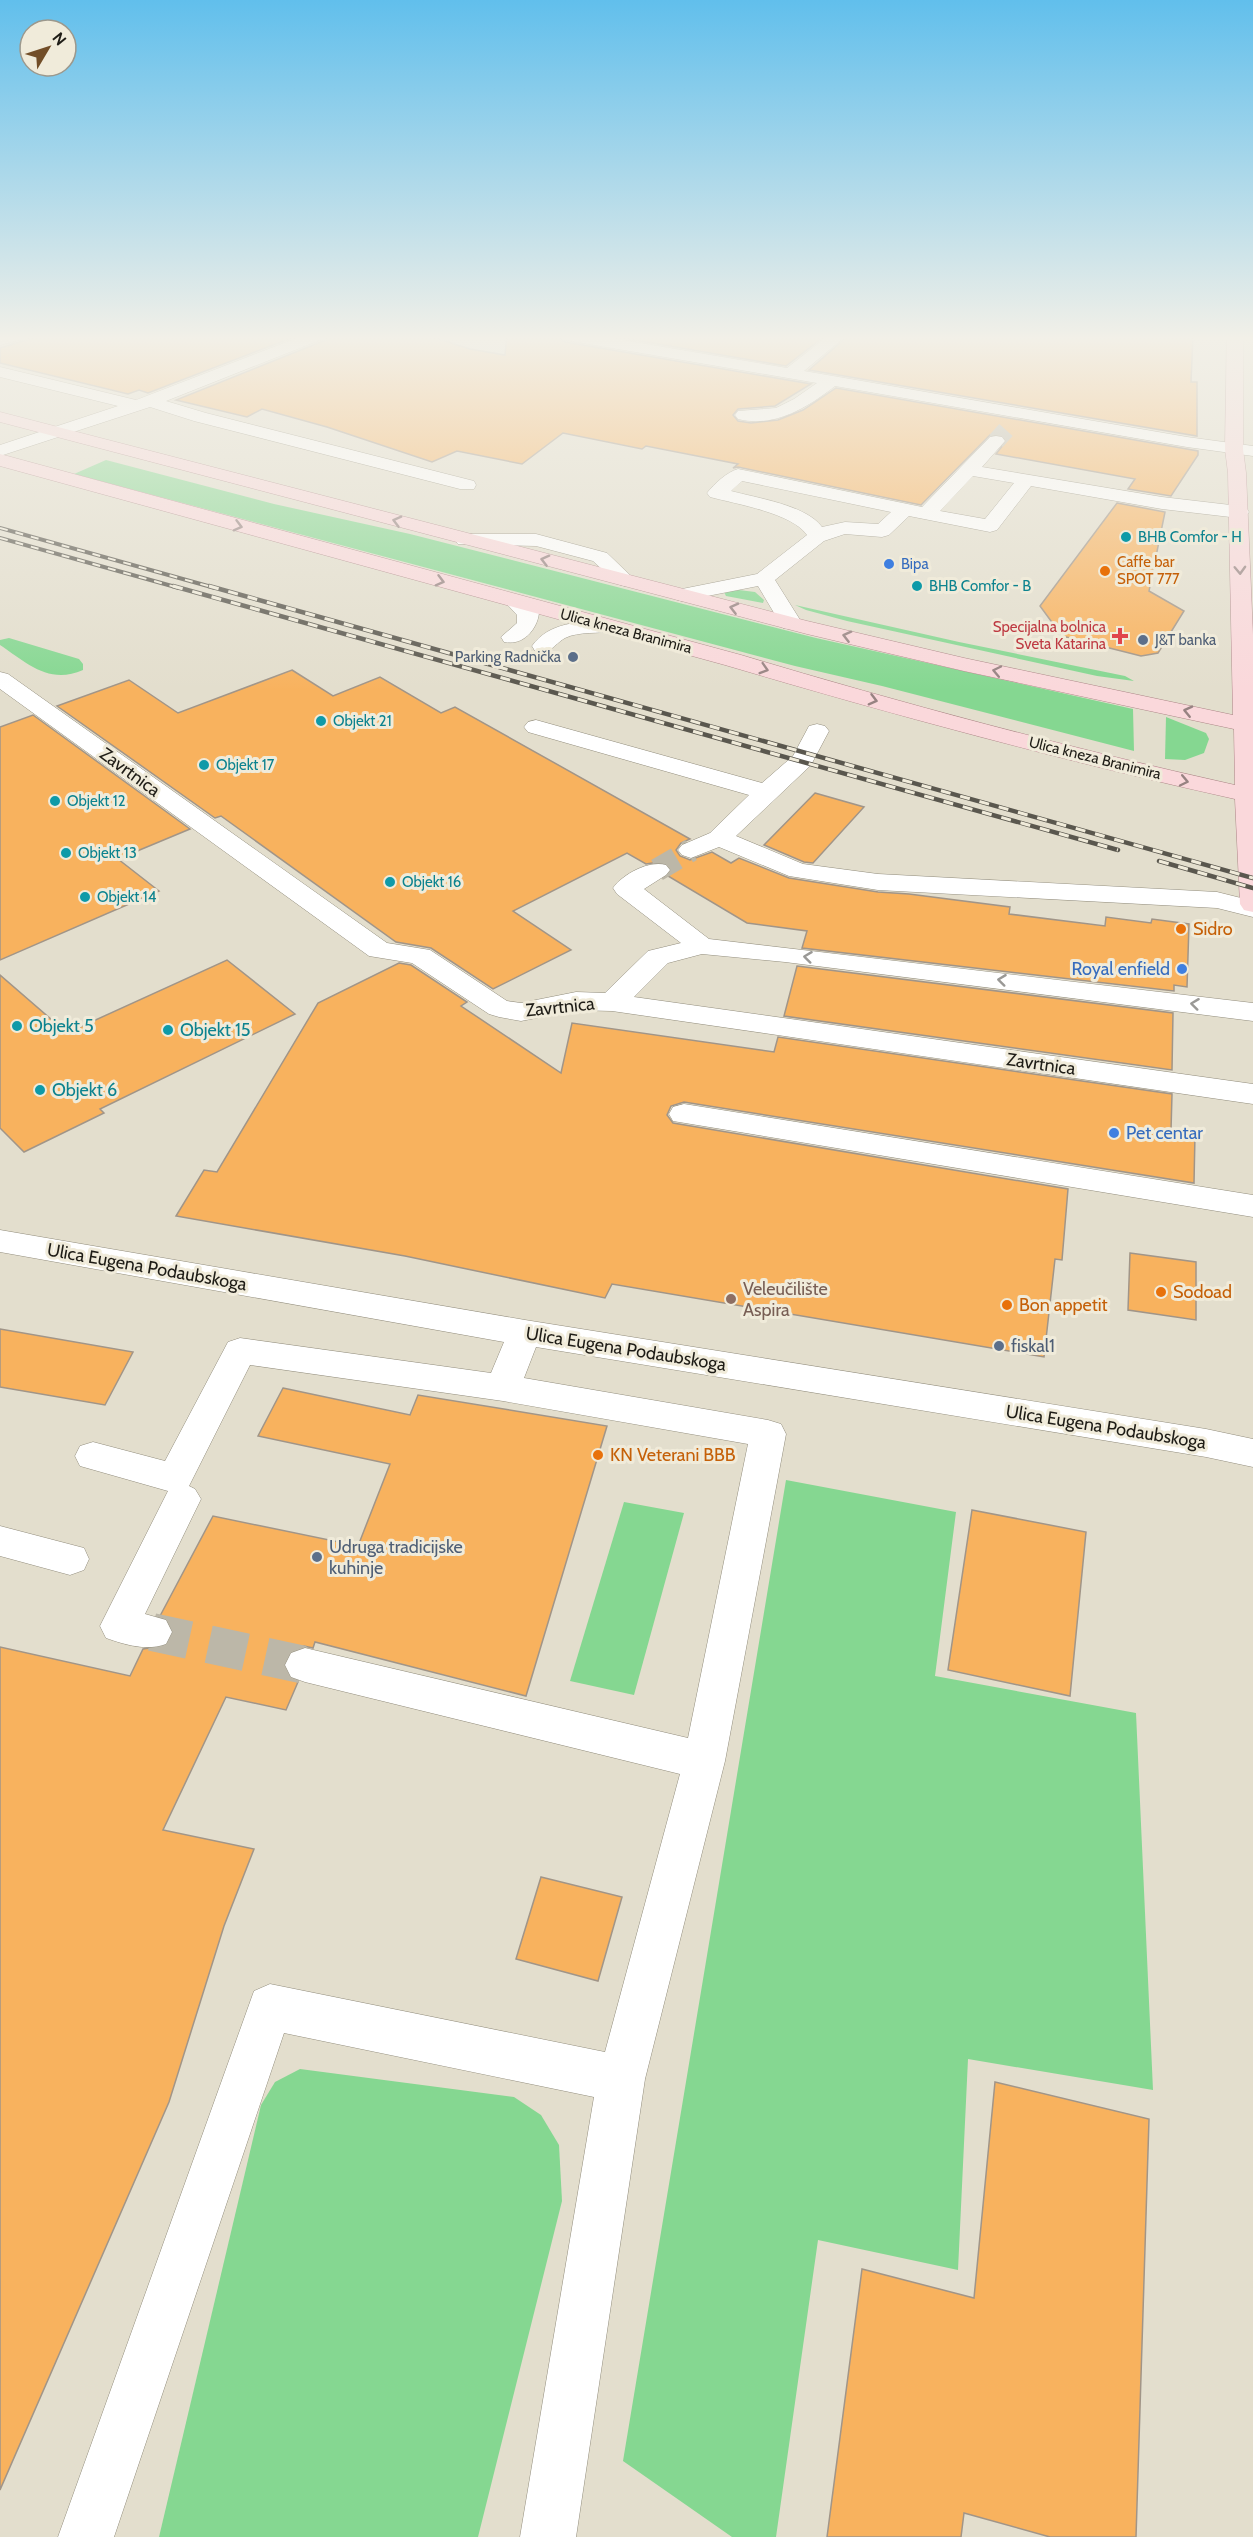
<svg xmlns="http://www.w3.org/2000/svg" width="1253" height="2537" font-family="Cabin,sans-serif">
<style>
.green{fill:#85d791}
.building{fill:#f8b25e;stroke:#a19588;stroke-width:1.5}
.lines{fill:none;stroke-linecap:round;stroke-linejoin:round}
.minor-tunnel-far2{stroke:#bcb7a8;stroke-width:18;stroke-dasharray:18 9;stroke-linecap:butt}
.minor-tunnel-far1{stroke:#bcb7a8;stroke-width:23;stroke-dasharray:23 12;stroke-linecap:butt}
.minor-tunnel{stroke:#bcb7a8;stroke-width:38;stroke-dasharray:38 20;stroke-linecap:butt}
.minor-casing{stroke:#928d7d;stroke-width:1}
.major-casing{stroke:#ab8586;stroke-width:1}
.minor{fill:#fff;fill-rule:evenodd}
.major{fill:#fad8db;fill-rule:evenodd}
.rail-far1-casing{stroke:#5a574e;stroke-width:4}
.rail-casing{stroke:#5a574e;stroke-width:4.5}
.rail-far1{stroke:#f0ebda;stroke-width:2;stroke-dasharray:8;stroke-linecap:butt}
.rail{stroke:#f0ebda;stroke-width:3;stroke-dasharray:10;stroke-linecap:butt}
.oneway{stroke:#978382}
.oneway2{stroke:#9a9996}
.culture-dot{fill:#0f9aa8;stroke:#f0ebda;stroke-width:2}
.shop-dot{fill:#3f7fe0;stroke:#f0ebda;stroke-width:2}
.food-dot{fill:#e8710a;stroke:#f0ebda;stroke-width:2}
.health-dot{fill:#e0444e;stroke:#f0ebda;stroke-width:2}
.service-dot{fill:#5c6f8a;stroke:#f0ebda;stroke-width:2}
.education-dot{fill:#8d6e63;stroke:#f0ebda;stroke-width:2}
.labels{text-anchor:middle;stroke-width:6;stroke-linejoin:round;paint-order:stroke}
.far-culture-label{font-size:15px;fill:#0d838f;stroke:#f0ebda;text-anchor:start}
.far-food-label{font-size:15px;fill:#c56008;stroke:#f0ebda;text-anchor:start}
.far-shop-label{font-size:15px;fill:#366cbe;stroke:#f0ebda;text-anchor:start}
.far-health-label{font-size:15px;fill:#be3a42;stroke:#f0ebda;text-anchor:end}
.far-street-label{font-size:15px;fill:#1e1c16;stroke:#f0ebda}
.far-service-label{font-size:15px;fill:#4e5e75;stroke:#f0ebda;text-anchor:start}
.street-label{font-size:18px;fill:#1e1c16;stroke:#f0ebda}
.food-label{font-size:18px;fill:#c56008;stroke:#f0ebda;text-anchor:start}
.shop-label{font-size:18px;fill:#366cbe;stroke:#f0ebda;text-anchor:end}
.culture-label{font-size:18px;fill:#0d838f;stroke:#f0ebda;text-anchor:start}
.education-label{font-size:18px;fill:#785e54;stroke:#f0ebda;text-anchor:start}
.service-label{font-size:18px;fill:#4e5e75;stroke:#f0ebda;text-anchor:start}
</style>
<rect width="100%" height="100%" fill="#e3decd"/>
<g class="green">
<path d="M 106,460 L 274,504 L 410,534 L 816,638 L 1133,709 L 1134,751 L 882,686 L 795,666 L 74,474 Z"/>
<path d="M 739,590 L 755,592 L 764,600 L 763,603 L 726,596 L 724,592 Z"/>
<path d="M 795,605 L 959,642 L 1125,676 L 1134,681 L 1097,676 L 847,621 L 806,610 Z"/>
<path d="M 9,638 L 79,659 L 83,664 L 83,670 C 49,685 27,663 0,645 L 0,640 Z"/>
<path d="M 1166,717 L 1206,733 L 1209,739 L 1204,753 L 1185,760 L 1165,759 Z"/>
<path d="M 786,1480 L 956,1512 L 935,1676 L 1136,1713 L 1153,2090 L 968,2059 L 958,2270 L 818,2240 L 776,2537 L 732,2537 L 623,2461 Z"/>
<path d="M 624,1502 L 684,1513 L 634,1695 L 570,1681 Z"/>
<path d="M 300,2069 L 514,2097 L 541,2115 L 559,2145 L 562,2201 L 478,2537 L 159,2537 L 261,2105 L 275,2082 Z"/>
</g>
<g class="building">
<path d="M 42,335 L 299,335 L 148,393 L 139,390 L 128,394 L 0,363 L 0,348 Z"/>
<path d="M 329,335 L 426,335 L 470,349 L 505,355 L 507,335 L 555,335 L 565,342 L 811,384 L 775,406 L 738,409 L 733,415 L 738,421 L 751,423 L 778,420 L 803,410 L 836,388 L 1198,451 L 1198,455 L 1171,496 L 1128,489 L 1135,479 L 996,454 L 1007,440 L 1002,435 L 990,435 L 921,505 L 738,467 L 733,468 L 738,464 L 646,446 L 642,449 L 563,433 L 522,464 L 457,451 L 432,462 L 327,427 L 262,409 L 247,417 L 176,400 L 326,340 Z"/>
<path d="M 606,335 L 826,335 L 786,366 Z"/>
<path d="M 849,335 L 1193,335 L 1191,382 L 1197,382 L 1197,436 L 809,370 Z"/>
<path d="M 1117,503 L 1165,512 L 1149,591 L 1184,611 L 1158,653 L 1147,655 L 1141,656 L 1062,636 L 1040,606 Z"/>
<path d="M 292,670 L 333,696 L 380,677 L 441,713 L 455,707 L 690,839 L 681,843 L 676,850 L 680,856 L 690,860 L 712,852 L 731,863 L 739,858 L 789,878 L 878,892 L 909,894 L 1010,907 L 1009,914 L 1105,926 L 1106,917 L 1151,923 L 1152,919 L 1189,924 L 1187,987 L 1174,985 L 1174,991 L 802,948 L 807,931 L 747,923 L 668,876 L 672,870 L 668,864 L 659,862 L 646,864 L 627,853 L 513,911 L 571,950 L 493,989 L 431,948 L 396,942 L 221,816 L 215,818 L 57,706 L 129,680 L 178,713 Z"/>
<path d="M 33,715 L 190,829 L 118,859 L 159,891 L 0,960 L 0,727 Z"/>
<path d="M 815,793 L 864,807 L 813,863 L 804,862 L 764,845 Z"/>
<path d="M 227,960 L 295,1014 L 100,1109 L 104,1113 L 24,1152 L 0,1128 L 0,975 L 67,1033 Z"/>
<path d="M 399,963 L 411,965 L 467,1002 L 461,1006 L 561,1073 L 572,1023 L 774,1052 L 778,1037 L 1172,1094 L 1171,1131 L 1195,1134 L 1194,1183 L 684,1102 L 671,1106 L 667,1115 L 673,1123 L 1068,1189 L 1062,1260 L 1055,1259 L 1044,1357 L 612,1284 L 605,1298 L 405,1256 L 176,1216 L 204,1170 L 217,1172 L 318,1003 Z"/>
<path d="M 797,966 L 1173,1013 L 1172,1070 L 784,1016 Z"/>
<path d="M 1130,1253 L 1196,1262 L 1196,1320 L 1128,1310 Z"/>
<path d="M 0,1329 L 133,1352 L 105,1405 L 0,1387 Z"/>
<path d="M 283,1388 L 410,1415 L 418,1395 L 607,1426 L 526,1696 L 315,1642 L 313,1648 L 304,1646 L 290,1651 L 283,1664 L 289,1678 L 298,1682 L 286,1710 L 226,1697 L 163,1830 L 254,1849 L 224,1926 L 169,2102 L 0,2490 L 0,1647 L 130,1676 L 143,1649 L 168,1645 L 174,1631 L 168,1619 L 160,1616 L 213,1516 L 358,1546 L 390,1464 L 258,1436 Z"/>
<path d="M 972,1510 L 1086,1532 L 1070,1696 L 948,1670 Z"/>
<path d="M 541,1877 L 622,1897 L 598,1981 L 516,1959 Z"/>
<path d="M 995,2082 L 1149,2119 L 1136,2537 L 1050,2537 L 964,2513 L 961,2537 L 827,2537 L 862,2269 L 974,2298 Z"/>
</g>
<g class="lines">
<path class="minor-tunnel-far2" d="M 996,441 L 1006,430"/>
<path class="minor-tunnel-far1" d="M 657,870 L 691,850"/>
<path class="minor-tunnel" d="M 152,1632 L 305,1665"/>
<defs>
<g id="minor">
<path d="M 5,335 L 29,335 L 27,338 L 0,345 L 0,336 Z"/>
<path d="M 305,335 L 327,335 L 325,338 L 166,401 L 206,413 L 474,481 L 476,485 L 474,489 L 460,489 L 194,421 L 150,407 L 0,456 L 0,445 L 118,406 L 0,377 L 0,367 L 136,400 Z"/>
<path d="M 557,335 L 593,335 L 787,368 L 829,335 L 847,335 L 804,371 L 1187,437 L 1253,446 L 1253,456 L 1187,447 L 835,386 C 807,408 774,428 738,419 L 735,415 L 738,411 L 776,408 L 794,399 L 817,383 L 565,340 Z"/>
<path d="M 996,436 L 1002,437 L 1005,441 L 982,467 L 1162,497 L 1239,506 L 1246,508 L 1249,512 L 1246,516 L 1239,518 L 1162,509 L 1031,486 L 997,530 L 990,532 L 909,516 L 889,535 L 882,537 L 845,534 L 824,541 L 775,580 L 802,623 L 799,628 L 791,629 L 783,628 L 758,586 L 682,601 L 675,599 L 672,595 L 675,591 L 682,589 L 757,574 L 807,535 C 792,513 736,504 710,497 L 707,493 C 714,484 727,472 738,469 L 922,507 L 990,437 ZM 973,476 L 1014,483 L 985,519 L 940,511 ZM 742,481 L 891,512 L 878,524 L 845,522 L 822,527 C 806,505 757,498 731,491 Z"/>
<path d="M 465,534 L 536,534 L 607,553 L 635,580 L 632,584 L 625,586 L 618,584 L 593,561 L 536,546 L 458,544 L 455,540 L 458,536 Z"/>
<path d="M 514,595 L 521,597 L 539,613 C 537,630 523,646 504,642 L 501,637 L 517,623 L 517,615 L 504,601 L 507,597 Z"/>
<path d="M 606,620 L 614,621 L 617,626 L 614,631 C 599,634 579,631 565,638 C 553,645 551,655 535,651 L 532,646 C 549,622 579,622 606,620 Z"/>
<path d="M 0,672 L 8,674 L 387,943 L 430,950 L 507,1001 L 521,1003 L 576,992 L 605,993 L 648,951 L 681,943 L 617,894 L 613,888 C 623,874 649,860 666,865 L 670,870 L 666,875 L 644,889 L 709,939 L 1253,1003 L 1253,1021 L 785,962 L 702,954 L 668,963 L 634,997 L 1253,1084 L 1253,1104 L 612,1011 L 576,1010 L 521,1021 L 499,1017 L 489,1014 L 412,963 L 369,956 L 0,689 Z"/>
<path d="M 536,720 L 762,783 L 793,756 L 809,726 L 817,724 L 825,726 L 829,731 L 811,765 L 736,836 L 803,864 L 878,874 L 1217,892 L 1253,901 L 1253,917 L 1217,908 L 878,890 L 789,876 L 719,847 L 691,858 L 682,855 L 678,850 L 682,845 L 710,833 L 749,795 L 528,732 L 524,727 L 528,722 Z"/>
<path d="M 684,1104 L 1253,1195 L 1253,1217 L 673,1121 L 669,1114 L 673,1107 Z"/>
<path d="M 0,1230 L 525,1320 L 1206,1429 L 1253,1439 L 1253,1467 L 1206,1457 L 536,1347 L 524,1378 L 768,1420 L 781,1424 L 786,1434 L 725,1761 L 645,2079 L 576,2537 L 520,2537 L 594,2097 L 284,2033 L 114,2537 L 58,2537 L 254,1991 L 270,1984 L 605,2052 L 680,1774 L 305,1682 L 291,1677 L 285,1665 L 291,1653 L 305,1648 L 688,1738 L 748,1444 L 503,1401 L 250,1365 L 189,1486 L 195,1489 L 201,1499 L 145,1614 L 166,1620 L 172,1632 L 166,1644 C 146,1651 126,1645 106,1638 L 100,1626 L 168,1491 L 80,1466 L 75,1456 L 80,1446 L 93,1442 L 165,1461 L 228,1342 L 240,1338 L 491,1373 L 504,1342 L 0,1252 Z"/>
<path d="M 0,1526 L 84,1548 L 89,1559 L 84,1570 L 70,1575 L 0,1556 Z"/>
</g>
<path id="major" d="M 1227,335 L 1243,335 L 1243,449 L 1246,473 L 1253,635 L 1253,912 L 1244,910 L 1240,904 L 1235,799 C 1064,761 894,715 725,665 L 0,466 L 0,454 L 741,655 C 904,704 1069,748 1235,785 L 1234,729 L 964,671 L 807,634 L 0,422 L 0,412 L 807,621 L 964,658 L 1233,715 L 1228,473 L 1225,449 Z"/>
</defs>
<use href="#minor" class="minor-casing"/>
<use href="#major" class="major-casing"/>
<use href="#minor" class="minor"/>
<use href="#major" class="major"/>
<defs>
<g id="rail-far1">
<path d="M 0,528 L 215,588"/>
<path d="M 0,538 L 179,588"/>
</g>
<g id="rail">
<path d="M 173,586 L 1118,850"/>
<path d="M 209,586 L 1253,878"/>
<path d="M 1159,861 L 1253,888"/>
</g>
</defs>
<use href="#rail-far1" class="rail-far1-casing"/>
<use href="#rail" class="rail-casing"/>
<use href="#rail-far1" class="rail-far1"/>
<use href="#rail" class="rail"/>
</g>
<defs><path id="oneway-chevron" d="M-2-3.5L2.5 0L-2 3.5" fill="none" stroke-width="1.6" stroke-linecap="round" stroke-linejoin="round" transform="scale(1.5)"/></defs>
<g class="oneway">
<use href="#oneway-chevron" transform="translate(397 521) rotate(-165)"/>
<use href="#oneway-chevron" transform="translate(238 526) rotate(15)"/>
<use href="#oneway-chevron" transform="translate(545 560) rotate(-166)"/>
<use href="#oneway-chevron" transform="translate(1240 570) rotate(88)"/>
<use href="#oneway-chevron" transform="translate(440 581) rotate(15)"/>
<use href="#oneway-chevron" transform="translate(734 608) rotate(-166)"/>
<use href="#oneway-chevron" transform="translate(847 636) rotate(-166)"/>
<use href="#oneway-chevron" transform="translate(764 669) rotate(17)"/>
<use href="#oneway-chevron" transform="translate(997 671) rotate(-168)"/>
<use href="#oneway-chevron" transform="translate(873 700) rotate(15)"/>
<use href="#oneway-chevron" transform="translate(1188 711) rotate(-167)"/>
<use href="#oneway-chevron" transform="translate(1184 781) rotate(12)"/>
</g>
<g class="oneway2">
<use href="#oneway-chevron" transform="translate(808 957) rotate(-173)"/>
<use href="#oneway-chevron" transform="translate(1002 980) rotate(-173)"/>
<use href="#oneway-chevron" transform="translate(1195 1004) rotate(-173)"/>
</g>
<linearGradient id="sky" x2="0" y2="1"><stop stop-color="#61bfec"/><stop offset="0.49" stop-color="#f2f0e8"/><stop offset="1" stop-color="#f2f0e8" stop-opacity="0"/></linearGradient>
<rect width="1253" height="690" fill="url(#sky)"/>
<g class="culture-dot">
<circle cx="1126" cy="537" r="6"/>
<circle cx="917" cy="586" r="6"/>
<circle cx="321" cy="721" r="6"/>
<circle cx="204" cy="765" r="6"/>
<circle cx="55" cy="801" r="6"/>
<circle cx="66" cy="853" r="6"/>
<circle cx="390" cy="882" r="6"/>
<circle cx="85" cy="897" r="6"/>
<circle cx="17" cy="1026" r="6"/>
<circle cx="168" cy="1030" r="6"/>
<circle cx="40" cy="1090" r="6"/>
</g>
<g class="shop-dot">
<circle cx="889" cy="564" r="6"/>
<circle cx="1182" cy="969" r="6"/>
<circle cx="1114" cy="1133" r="6"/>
</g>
<g class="food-dot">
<circle cx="1105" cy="571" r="6"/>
<circle cx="1181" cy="929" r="6"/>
<circle cx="1161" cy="1292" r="6"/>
<circle cx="1007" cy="1305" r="6"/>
<circle cx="598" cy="1455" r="6"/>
</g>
<path class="health-dot" d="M1117 627h6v6h6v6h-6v6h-6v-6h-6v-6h6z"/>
<g class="service-dot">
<circle cx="1143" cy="640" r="6"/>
<circle cx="573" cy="657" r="6"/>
<circle cx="999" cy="1346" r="6"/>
<circle cx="317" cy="1557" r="6"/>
</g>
<circle class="education-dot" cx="731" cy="1299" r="6"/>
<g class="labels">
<g class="far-culture-label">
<text x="1138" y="542">BHB Comfor - H</text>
<text x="929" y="591">BHB Comfor - B</text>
<text x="333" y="726">Objekt 21</text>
<text x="216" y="770">Objekt 17</text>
<text x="67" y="806">Objekt 12</text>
<text x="78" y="858">Objekt 13</text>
<text x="402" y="887">Objekt 16</text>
<text x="97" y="902">Objekt 14</text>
</g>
<g class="far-food-label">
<text x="1117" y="567">Caffe bar<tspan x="1117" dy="17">SPOT 777</tspan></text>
</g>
<g class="far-shop-label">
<text x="901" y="569">Bipa</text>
</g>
<g class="far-health-label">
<text x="1106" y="632">Specijalna bolnica<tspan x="1106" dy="17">Sveta Katarina</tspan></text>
</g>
<g class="far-street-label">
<text transform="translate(626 631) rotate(15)" y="5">Ulica kneza Branimira</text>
<text transform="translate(1095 758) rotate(14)" y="5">Ulica kneza Branimira</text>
</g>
<g class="far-service-label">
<text x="1155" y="645">J&amp;T banka</text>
<text x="561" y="662" text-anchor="end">Parking Radnička</text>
</g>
<g class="street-label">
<text transform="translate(130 772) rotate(36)" y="6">Zavrtnica</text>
<text transform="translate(560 1007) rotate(-6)" y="6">Zavrtnica</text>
<text transform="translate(1041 1064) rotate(8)" y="6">Zavrtnica</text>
<text transform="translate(147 1267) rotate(10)" y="6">Ulica Eugena Podaubskoga</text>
<text transform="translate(626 1349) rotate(9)" y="6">Ulica Eugena Podaubskoga</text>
<text transform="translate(1106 1427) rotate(9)" y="6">Ulica Eugena Podaubskoga</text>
</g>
<g class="food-label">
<text x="1193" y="935">Sidro</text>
<text x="1173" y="1298">Sodoad</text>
<text x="1019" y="1311">Bon appetit</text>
<text x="610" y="1461">KN Veterani BBB</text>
</g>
<g class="shop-label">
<text x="1170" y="975">Royal enfield</text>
<text x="1126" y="1139" text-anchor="start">Pet centar</text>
</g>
<g class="culture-label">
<text x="29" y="1032">Objekt 5</text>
<text x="180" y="1036">Objekt 15</text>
<text x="52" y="1096">Objekt 6</text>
</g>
<g class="education-label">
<text x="743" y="1295">Veleučilište<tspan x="743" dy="21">Aspira</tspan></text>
</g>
<g class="service-label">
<text x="1011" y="1352">fiskal1</text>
<text x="329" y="1553">Udruga tradicijske<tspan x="329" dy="21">kuhinje</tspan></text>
</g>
</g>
<g transform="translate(48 48) rotate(51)"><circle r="28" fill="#f0ebda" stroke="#9c988c" stroke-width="1.5"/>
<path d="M0-4.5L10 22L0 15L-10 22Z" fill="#724e28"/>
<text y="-9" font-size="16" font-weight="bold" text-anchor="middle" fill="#1e1c16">N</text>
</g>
</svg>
